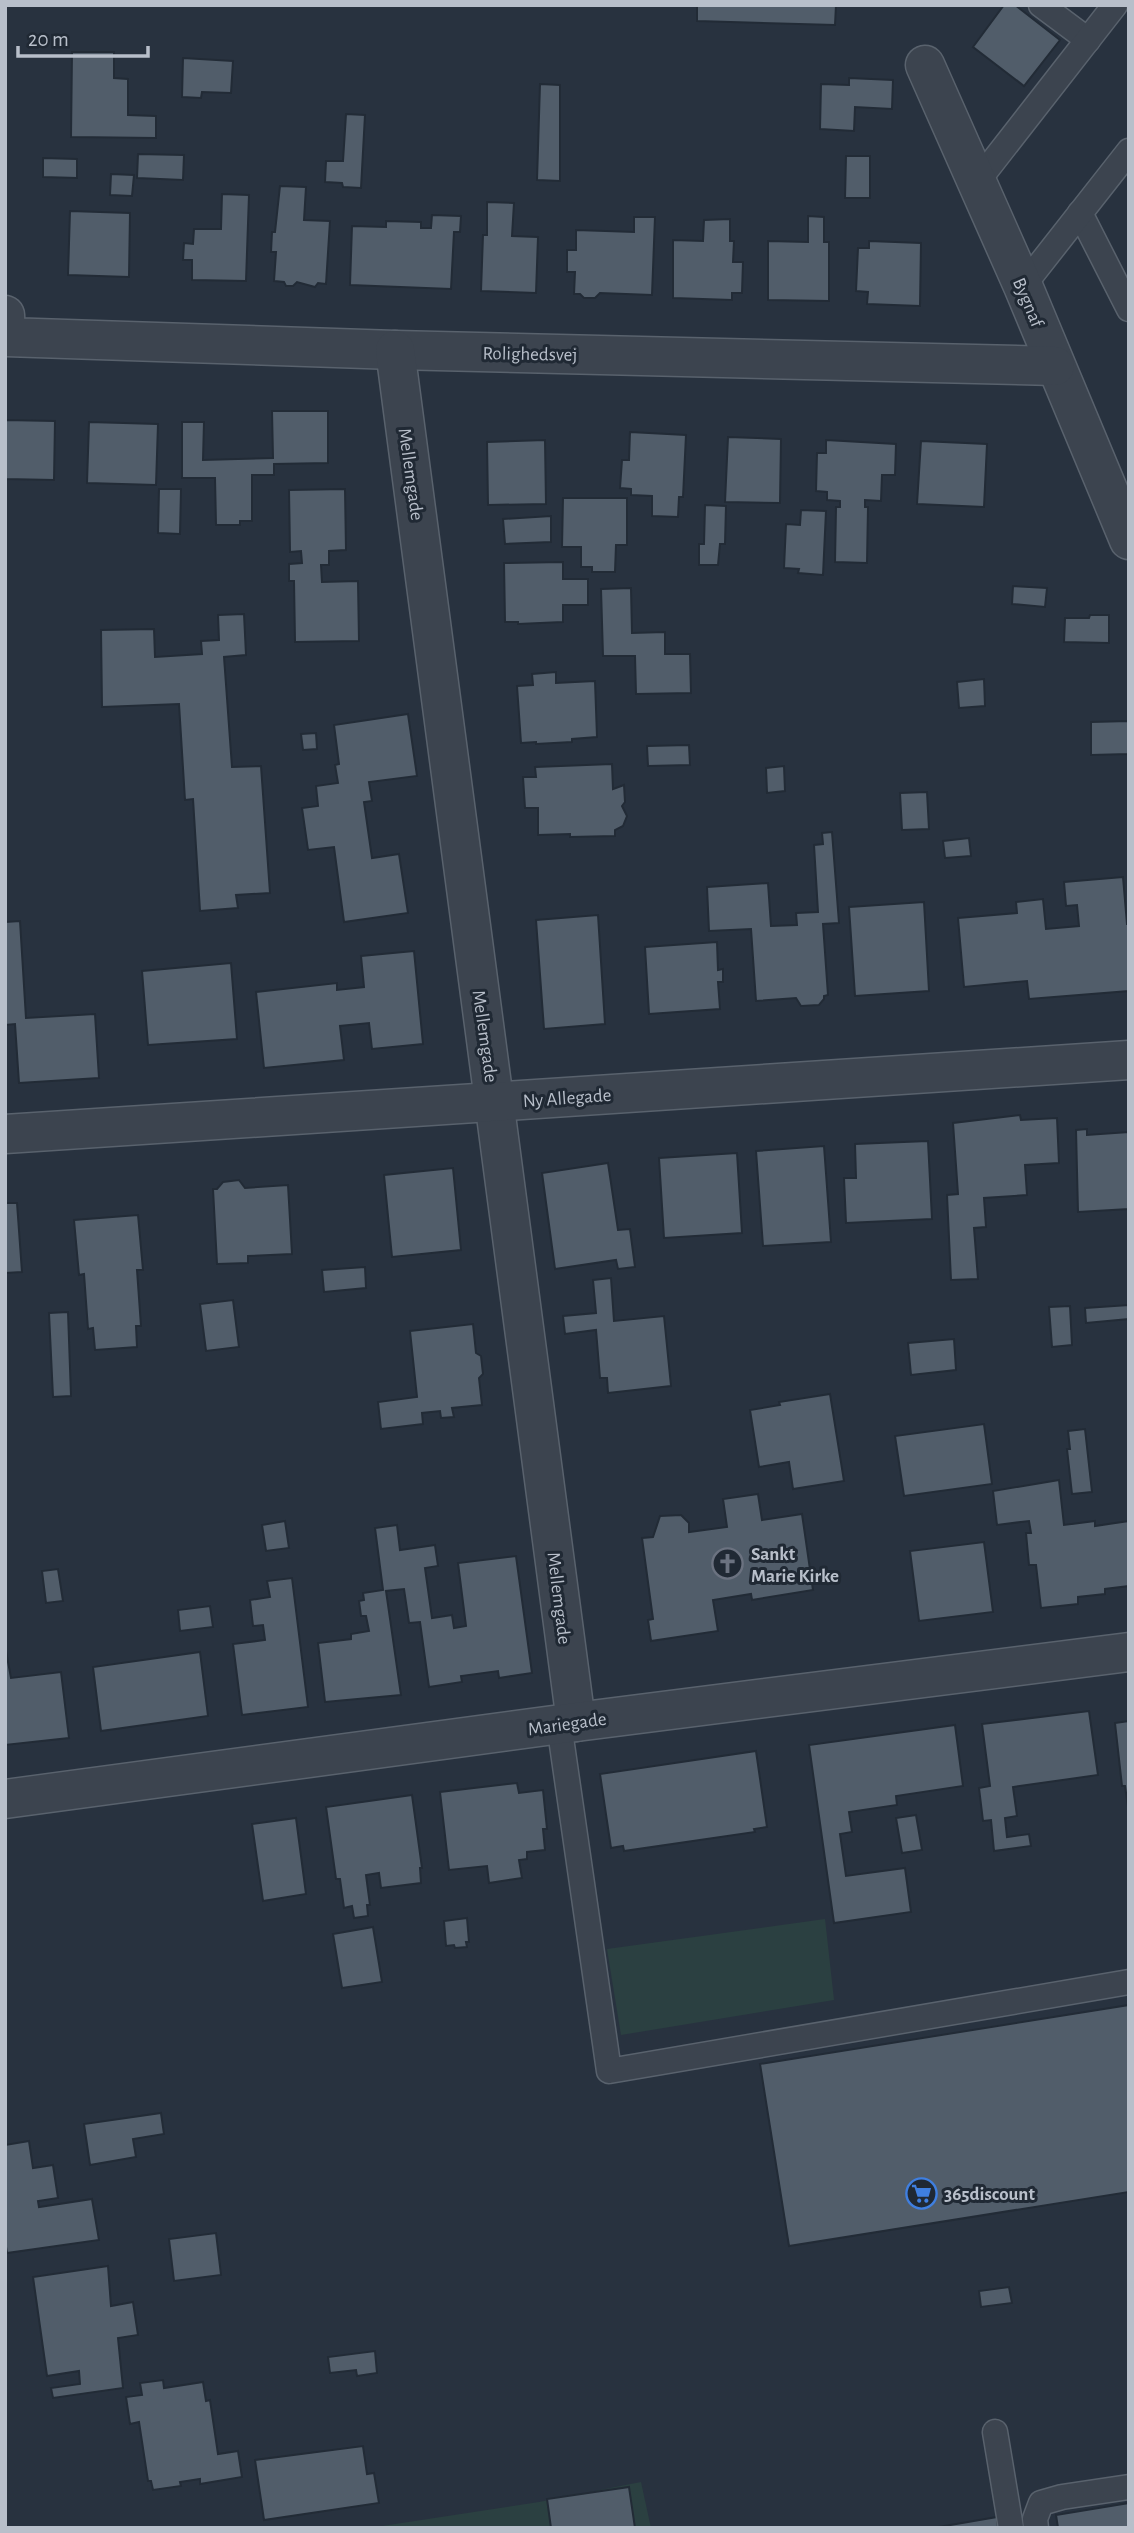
<svg xmlns="http://www.w3.org/2000/svg" width="1134" height="2533" font-family="'Alegreya Sans',sans-serif">
<style>
.green{fill:#2b4041}
.building{fill:#515d6a;stroke:#222b36;stroke-width:2}
.lines{fill:none;stroke-linecap:round;stroke-linejoin:round}
.lane-casing{stroke:#59626d;stroke-width:27}
.street-casing{stroke:#59626d;stroke-width:41}
.lane{stroke:#3c444f;stroke-width:24}
.street{stroke:#3c444f;stroke-width:38}
.labels{text-anchor:middle;stroke-width:6;stroke-linejoin:round;paint-order:stroke}
.street-label{font-size:19px;fill:#b8bfca;stroke:#202934}
.poi-label{font-size:19px;font-weight:bold;fill:#b8bfca;stroke:#202934;text-anchor:start}
</style>
<rect width="100%" height="100%" fill="#28323f"/>
<g class="green">
<path d="M 825,1919 L 834,2000 L 621,2035 L 607,1949 Z"/>
<path d="M 641,2482 L 651,2528 L 369,2528 L 539,2502 Z"/>
</g>
<g class="building">
<path d="M 697,5 L 836,5 L 835,25 L 697,21 Z"/>
<path d="M 1004,5 L 1015,5 L 1060,40 L 1024,86 L 973,47 Z"/>
<path d="M 72,52 L 114,52 L 114,78 L 128,79 L 128,115 L 156,116 L 156,138 L 71,137 Z"/>
<path d="M 183,58 L 233,61 L 231,93 L 202,92 L 201,98 L 182,97 Z"/>
<path d="M 849,78 L 893,80 L 892,109 L 855,107 L 854,131 L 820,129 L 821,84 L 849,85 Z"/>
<path d="M 540,84 L 560,85 L 560,181 L 537,180 Z"/>
<path d="M 346,114 L 365,115 L 361,188 L 343,187 L 342,183 L 325,182 L 326,161 L 343,161 Z"/>
<path d="M 138,154 L 184,155 L 183,180 L 137,178 Z"/>
<path d="M 846,156 L 870,156 L 870,198 L 845,198 Z"/>
<path d="M 43,158 L 77,159 L 77,178 L 43,177 Z"/>
<path d="M 111,174 L 134,175 L 132,196 L 110,195 Z"/>
<path d="M 280,186 L 306,187 L 304,220 L 330,221 L 326,284 L 318,283 L 315,287 L 297,282 L 293,286 L 286,286 L 284,282 L 274,281 L 276,252 L 271,252 L 272,232 L 275,232 Z"/>
<path d="M 222,194 L 249,195 L 246,281 L 192,280 L 192,260 L 183,260 L 184,243 L 193,244 L 194,229 L 221,229 Z"/>
<path d="M 487,202 L 514,203 L 512,236 L 538,237 L 536,293 L 481,291 L 483,235 L 487,235 Z"/>
<path d="M 70,211 L 130,213 L 129,277 L 68,275 Z"/>
<path d="M 432,215 L 461,216 L 460,232 L 454,232 L 451,289 L 350,285 L 352,226 L 386,227 L 386,221 L 421,222 L 421,228 L 431,228 Z"/>
<path d="M 808,216 L 824,217 L 824,242 L 829,242 L 829,301 L 768,300 L 768,241 L 808,242 Z"/>
<path d="M 634,217 L 655,217 L 652,295 L 600,293 L 595,298 L 584,298 L 580,294 L 574,294 L 575,272 L 567,272 L 567,250 L 576,250 L 576,230 L 634,232 Z"/>
<path d="M 730,219 L 730,241 L 734,241 L 733,262 L 743,262 L 742,293 L 732,293 L 732,300 L 673,298 L 673,240 L 703,241 L 704,220 Z"/>
<path d="M 869,241 L 921,243 L 920,306 L 867,304 L 868,292 L 856,291 L 858,248 L 869,248 Z"/>
<path d="M 272,411 L 328,411 L 328,463 L 274,464 L 274,475 L 252,475 L 252,521 L 240,521 L 240,525 L 216,525 L 215,478 L 182,478 L 182,422 L 204,422 L 203,460 L 273,458 Z"/>
<path d="M 5,420 L 55,421 L 54,480 L 5,479 Z"/>
<path d="M 89,422 L 158,424 L 156,485 L 87,483 Z"/>
<path d="M 630,432 L 686,435 L 683,497 L 679,497 L 678,517 L 652,516 L 652,496 L 631,495 L 631,489 L 620,488 L 622,460 L 629,460 Z"/>
<path d="M 728,437 L 781,439 L 780,503 L 725,502 Z"/>
<path d="M 545,440 L 546,504 L 488,505 L 487,442 Z"/>
<path d="M 826,440 L 896,444 L 895,475 L 882,475 L 881,501 L 865,500 L 865,507 L 868,507 L 867,563 L 835,562 L 836,507 L 840,507 L 840,501 L 827,500 L 827,492 L 816,491 L 817,453 L 826,453 Z"/>
<path d="M 921,441 L 987,444 L 984,507 L 917,504 Z"/>
<path d="M 159,489 L 181,489 L 180,534 L 158,533 Z"/>
<path d="M 345,489 L 346,550 L 329,551 L 329,565 L 321,565 L 322,582 L 358,581 L 359,641 L 295,642 L 294,581 L 289,581 L 289,564 L 302,563 L 301,551 L 290,552 L 289,490 Z"/>
<path d="M 563,498 L 627,498 L 627,545 L 616,545 L 615,572 L 592,572 L 592,567 L 581,567 L 581,547 L 562,547 Z"/>
<path d="M 705,505 L 726,506 L 725,544 L 720,544 L 718,565 L 699,565 L 699,544 L 704,544 Z"/>
<path d="M 801,510 L 826,511 L 823,575 L 798,573 L 799,569 L 784,568 L 786,524 L 800,525 Z"/>
<path d="M 551,516 L 551,542 L 505,544 L 503,519 Z"/>
<path d="M 563,562 L 563,579 L 588,579 L 588,605 L 563,605 L 563,622 L 518,624 L 518,622 L 505,622 L 504,563 Z"/>
<path d="M 1013,586 L 1047,588 L 1045,607 L 1012,604 Z"/>
<path d="M 631,588 L 632,633 L 665,632 L 665,654 L 690,654 L 691,693 L 636,694 L 635,656 L 603,656 L 601,589 Z"/>
<path d="M 244,614 L 246,655 L 224,657 L 232,767 L 261,766 L 270,893 L 236,895 L 238,908 L 200,911 L 193,799 L 185,800 L 179,704 L 102,707 L 101,630 L 154,629 L 155,657 L 202,654 L 201,641 L 219,640 L 218,615 Z"/>
<path d="M 1090,615 L 1109,615 L 1109,643 L 1064,642 L 1065,618 L 1089,618 Z"/>
<path d="M 556,672 L 556,683 L 595,681 L 597,737 L 572,739 L 572,742 L 536,744 L 536,742 L 521,743 L 517,686 L 533,685 L 532,674 Z"/>
<path d="M 984,679 L 985,706 L 959,708 L 957,682 Z"/>
<path d="M 408,714 L 417,776 L 369,782 L 372,801 L 364,802 L 372,858 L 399,854 L 408,913 L 344,922 L 334,847 L 308,850 L 302,808 L 318,806 L 316,786 L 338,783 L 335,765 L 339,764 L 334,725 Z"/>
<path d="M 1129,721 L 1129,754 L 1091,755 L 1091,722 Z"/>
<path d="M 316,733 L 317,749 L 303,750 L 301,734 Z"/>
<path d="M 689,745 L 690,765 L 648,766 L 647,746 Z"/>
<path d="M 612,764 L 613,789 L 624,785 L 625,802 L 622,806 L 627,816 L 623,826 L 615,830 L 615,836 L 570,837 L 570,834 L 538,835 L 538,808 L 525,808 L 523,777 L 536,777 L 535,767 Z"/>
<path d="M 784,766 L 785,791 L 767,793 L 766,768 Z"/>
<path d="M 927,792 L 929,829 L 902,830 L 900,793 Z"/>
<path d="M 832,832 L 839,923 L 823,924 L 828,995 L 824,996 L 824,999 L 819,1005 L 801,1006 L 796,998 L 756,1001 L 751,929 L 709,931 L 707,887 L 768,883 L 771,926 L 797,925 L 796,913 L 818,912 L 814,845 L 823,844 L 822,833 Z"/>
<path d="M 969,838 L 971,856 L 945,858 L 943,841 Z"/>
<path d="M 1123,877 L 1127,924 L 1129,924 L 1129,991 L 1029,999 L 1027,981 L 964,987 L 958,918 L 1017,913 L 1016,902 L 1043,899 L 1046,929 L 1079,926 L 1077,905 L 1066,906 L 1064,882 Z"/>
<path d="M 924,902 L 929,991 L 855,996 L 849,907 Z"/>
<path d="M 598,915 L 605,1024 L 544,1029 L 536,920 Z"/>
<path d="M 20,921 L 26,1018 L 95,1014 L 99,1078 L 19,1083 L 15,1024 L 5,1025 L 5,922 Z"/>
<path d="M 717,942 L 718,970 L 723,969 L 723,982 L 718,982 L 720,1009 L 649,1014 L 645,947 Z"/>
<path d="M 414,951 L 423,1044 L 372,1049 L 369,1023 L 340,1026 L 344,1060 L 264,1068 L 256,992 L 337,983 L 337,990 L 364,987 L 361,956 Z"/>
<path d="M 231,963 L 237,1039 L 148,1045 L 142,971 Z"/>
<path d="M 1020,1115 L 1021,1120 L 1057,1118 L 1059,1163 L 1025,1165 L 1027,1195 L 984,1198 L 986,1227 L 974,1228 L 978,1279 L 951,1280 L 947,1195 L 958,1194 L 953,1123 Z"/>
<path d="M 1087,1129 L 1087,1135 L 1129,1132 L 1129,1209 L 1078,1212 L 1076,1130 Z"/>
<path d="M 928,1141 L 932,1219 L 846,1223 L 844,1178 L 856,1178 L 855,1144 Z"/>
<path d="M 824,1146 L 831,1242 L 763,1246 L 756,1151 Z"/>
<path d="M 737,1153 L 742,1233 L 664,1238 L 659,1158 Z"/>
<path d="M 608,1163 L 618,1230 L 630,1229 L 635,1267 L 618,1269 L 616,1260 L 555,1269 L 542,1173 Z"/>
<path d="M 453,1168 L 461,1250 L 392,1257 L 384,1175 Z"/>
<path d="M 239,1180 L 245,1188 L 288,1185 L 292,1254 L 248,1256 L 248,1263 L 217,1264 L 213,1189 L 217,1189 L 223,1182 Z"/>
<path d="M 5,1203 L 17,1203 L 22,1272 L 5,1273 Z"/>
<path d="M 138,1215 L 143,1270 L 137,1270 L 141,1326 L 136,1326 L 137,1347 L 95,1350 L 93,1328 L 88,1329 L 84,1274 L 79,1275 L 74,1220 Z"/>
<path d="M 365,1267 L 366,1288 L 324,1292 L 322,1270 Z"/>
<path d="M 611,1278 L 614,1321 L 664,1316 L 671,1386 L 608,1393 L 607,1378 L 600,1378 L 596,1330 L 565,1334 L 563,1316 L 596,1313 L 593,1280 Z"/>
<path d="M 233,1300 L 239,1347 L 206,1351 L 200,1304 Z"/>
<path d="M 1129,1305 L 1129,1319 L 1086,1323 L 1085,1308 Z"/>
<path d="M 1070,1306 L 1072,1345 L 1052,1347 L 1049,1307 Z"/>
<path d="M 68,1312 L 71,1396 L 53,1397 L 49,1313 Z"/>
<path d="M 473,1324 L 476,1353 L 481,1356 L 483,1374 L 479,1378 L 482,1405 L 452,1408 L 454,1417 L 441,1418 L 440,1411 L 422,1413 L 423,1424 L 381,1429 L 378,1402 L 417,1397 L 410,1331 Z"/>
<path d="M 954,1339 L 956,1370 L 911,1375 L 908,1343 Z"/>
<path d="M 830,1394 L 844,1481 L 793,1489 L 789,1462 L 759,1467 L 750,1410 L 780,1405 L 779,1402 Z"/>
<path d="M 984,1424 L 992,1484 L 904,1496 L 895,1436 Z"/>
<path d="M 1085,1429 L 1092,1492 L 1072,1494 L 1067,1449 L 1070,1449 L 1068,1431 Z"/>
<path d="M 1059,1480 L 1064,1525 L 1095,1521 L 1095,1526 L 1129,1521 L 1129,1586 L 1105,1589 L 1105,1594 L 1078,1597 L 1078,1604 L 1041,1608 L 1036,1565 L 1029,1565 L 1026,1533 L 1031,1533 L 1029,1521 L 997,1525 L 993,1491 Z"/>
<path d="M 758,1494 L 762,1520 L 802,1514 L 813,1590 L 752,1600 L 751,1594 L 713,1600 L 718,1631 L 651,1641 L 648,1620 L 653,1619 L 642,1538 L 653,1537 L 660,1516 L 681,1515 L 689,1523 L 689,1532 L 727,1527 L 723,1499 Z"/>
<path d="M 285,1521 L 289,1548 L 266,1551 L 262,1525 Z"/>
<path d="M 397,1525 L 400,1550 L 435,1545 L 438,1566 L 425,1568 L 432,1618 L 452,1615 L 454,1628 L 466,1626 L 458,1563 L 516,1556 L 532,1673 L 499,1678 L 498,1671 L 461,1676 L 462,1682 L 429,1687 L 420,1622 L 409,1623 L 404,1589 L 386,1591 L 401,1695 L 325,1702 L 318,1643 L 351,1639 L 351,1634 L 369,1631 L 366,1616 L 361,1616 L 359,1601 L 364,1600 L 363,1593 L 383,1590 L 375,1528 Z"/>
<path d="M 984,1542 L 993,1612 L 919,1621 L 910,1551 Z"/>
<path d="M 58,1569 L 63,1601 L 46,1603 L 42,1571 Z"/>
<path d="M 292,1578 L 308,1707 L 242,1715 L 233,1644 L 265,1640 L 263,1625 L 253,1626 L 250,1600 L 270,1597 L 267,1581 Z"/>
<path d="M 210,1606 L 213,1627 L 180,1631 L 178,1610 Z"/>
<path d="M 5,1646 L 11,1678 L 61,1672 L 69,1738 L 5,1745 Z"/>
<path d="M 200,1652 L 208,1716 L 101,1731 L 93,1667 Z"/>
<path d="M 1089,1711 L 1098,1775 L 1013,1787 L 1017,1816 L 1005,1818 L 1007,1837 L 1029,1834 L 1031,1846 L 994,1851 L 991,1820 L 983,1821 L 979,1788 L 990,1786 L 982,1724 Z"/>
<path d="M 1129,1721 L 1129,1813 L 1125,1786 L 1122,1786 L 1115,1723 Z"/>
<path d="M 955,1725 L 963,1786 L 896,1796 L 897,1805 L 849,1812 L 852,1832 L 840,1834 L 846,1876 L 905,1868 L 911,1912 L 834,1923 L 809,1745 Z"/>
<path d="M 756,1751 L 767,1827 L 754,1829 L 755,1832 L 624,1851 L 623,1846 L 611,1848 L 600,1774 Z"/>
<path d="M 517,1783 L 519,1793 L 543,1790 L 547,1829 L 543,1829 L 545,1850 L 527,1852 L 527,1859 L 519,1860 L 522,1878 L 489,1883 L 487,1866 L 449,1870 L 440,1792 Z"/>
<path d="M 412,1795 L 422,1868 L 420,1868 L 421,1883 L 381,1888 L 379,1873 L 366,1875 L 370,1905 L 367,1905 L 368,1916 L 354,1918 L 352,1906 L 344,1908 L 340,1879 L 336,1879 L 326,1807 Z"/>
<path d="M 916,1815 L 922,1850 L 902,1853 L 896,1818 Z"/>
<path d="M 296,1818 L 306,1894 L 263,1901 L 252,1824 Z"/>
<path d="M 467,1918 L 469,1942 L 466,1942 L 467,1947 L 455,1948 L 454,1945 L 446,1946 L 444,1921 Z"/>
<path d="M 373,1927 L 382,1982 L 342,1988 L 333,1934 Z"/>
<path d="M 1129,2005 L 1129,2192 L 789,2246 L 760,2064 Z"/>
<path d="M 161,2113 L 164,2134 L 133,2139 L 136,2157 L 90,2165 L 84,2124 Z"/>
<path d="M 29,2141 L 33,2168 L 53,2165 L 58,2198 L 38,2201 L 39,2207 L 92,2199 L 99,2240 L 7,2253 L 5,2241 L 5,2145 Z"/>
<path d="M 216,2233 L 221,2275 L 174,2281 L 169,2239 Z"/>
<path d="M 108,2266 L 111,2306 L 133,2302 L 138,2335 L 118,2338 L 123,2388 L 53,2398 L 51,2388 L 80,2384 L 79,2371 L 47,2376 L 33,2277 Z"/>
<path d="M 1009,2287 L 1012,2303 L 981,2307 L 979,2291 Z"/>
<path d="M 375,2351 L 377,2373 L 357,2376 L 356,2370 L 330,2373 L 328,2357 Z"/>
<path d="M 163,2380 L 164,2388 L 203,2382 L 206,2401 L 210,2400 L 218,2454 L 238,2451 L 242,2477 L 200,2484 L 200,2479 L 180,2482 L 181,2486 L 153,2490 L 151,2481 L 148,2481 L 139,2422 L 130,2424 L 126,2397 L 142,2395 L 140,2383 Z"/>
<path d="M 363,2446 L 367,2474 L 374,2473 L 379,2503 L 264,2520 L 255,2460 Z"/>
<path d="M 629,2487 L 635,2528 L 551,2528 L 547,2499 Z"/>
<path d="M 1129,2503 L 1129,2528 L 1058,2528 L 1056,2515 Z"/>
<path d="M 997,2517 L 998,2528 L 933,2528 Z"/>
</g>
<g class="lines">
<defs>
<g id="lane">
<path d="M 1041,5 L 1088,40"/>
<path d="M 977,182 L 1115,5"/>
<path d="M 1080,213 L 1129,309"/>
<path d="M 1023,286 L 1129,151"/>
<path d="M 559,1724 L 609,2071 L 1129,1982"/>
<path d="M 995,2432 L 1011,2528"/>
<path d="M 1036,2528 L 1035,2519 L 1041,2503 L 1062,2497 L 1129,2487"/>
</g>
<g id="street">
<path d="M 925,65 L 1023,286 L 1129,540"/>
<path d="M 5,315 L 6,337 L 395,350 L 1055,366"/>
<path d="M 395,350 L 576,1722"/>
<path d="M 5,1134 L 1129,1060"/>
<path d="M 5,1799 L 576,1722 L 1129,1652"/>
</g>
</defs>
<use href="#lane" class="lane-casing"/>
<use href="#street" class="street-casing"/>
<use href="#lane" class="lane"/>
<use href="#street" class="street"/>
</g>
<defs>
<symbol id="church-ring" viewBox="-11 -11 22 22"><circle r="9.5" fill="#202934" stroke="#6b7280" stroke-width="1.5"/><path d="M-1.2-6h2.4v3.5h3.3v2.4h-3.3V6h-2.4V-.1h-3.3v-2.4h3.3Z" fill="#6b7280"/></symbol>
<symbol id="supermarket-ring" viewBox="-11 -11 22 22"><circle r="9.5" fill="#202934" stroke="#3f7fe0" stroke-width="1.5"/><path d="M-6-5.5h2.5l.6 2H6L4.5 2H-2.5L-4.4-4H-6ZM-1.5 3.2a1.3 1.3 0 1 0 .1 0ZM3 3.2a1.3 1.3 0 1 0 .1 0Z" fill="#3f7fe0"/></symbol>
</defs>
<g fill-rule="evenodd">
<use href="#church-ring" x="710" y="1546" width="35" height="35"/>
<use href="#supermarket-ring" x="904" y="2176" width="35" height="35"/>
</g>
<g class="labels">
<g class="street-label">
<text transform="translate(1029 302) rotate(67)" y="7">Bygnaf</text>
<text transform="translate(530 353) rotate(1)" y="7">Rolighedsvej</text>
<text transform="translate(412 474) rotate(82)" y="7">Mellemgade</text>
<text transform="translate(486 1036) rotate(82)" y="7">Mellemgade</text>
<text transform="translate(567 1097) rotate(-4)" y="7">Ny Allegade</text>
<text transform="translate(560 1598) rotate(83)" y="7">Mellemgade</text>
<text transform="translate(567 1723) rotate(-8)" y="7">Mariegade</text>
</g>
<g class="poi-label">
<text x="751" y="1560">Sankt<tspan x="751" dy="22">Marie Kirke</tspan></text>
<text x="944" y="2200">365discount</text>
</g>
</g>
<rect width="1134" height="2533" fill="none" stroke="#b8bfca" stroke-width="14"/>
<path d="M18 46v10h130v-10" fill="none" stroke="#b8bfca" stroke-width="3.5"/>
<text x="28" y="46" font-size="21" fill="#b8bfca" stroke="#202934" stroke-width="5" paint-order="stroke">20 m</text>
</svg>
